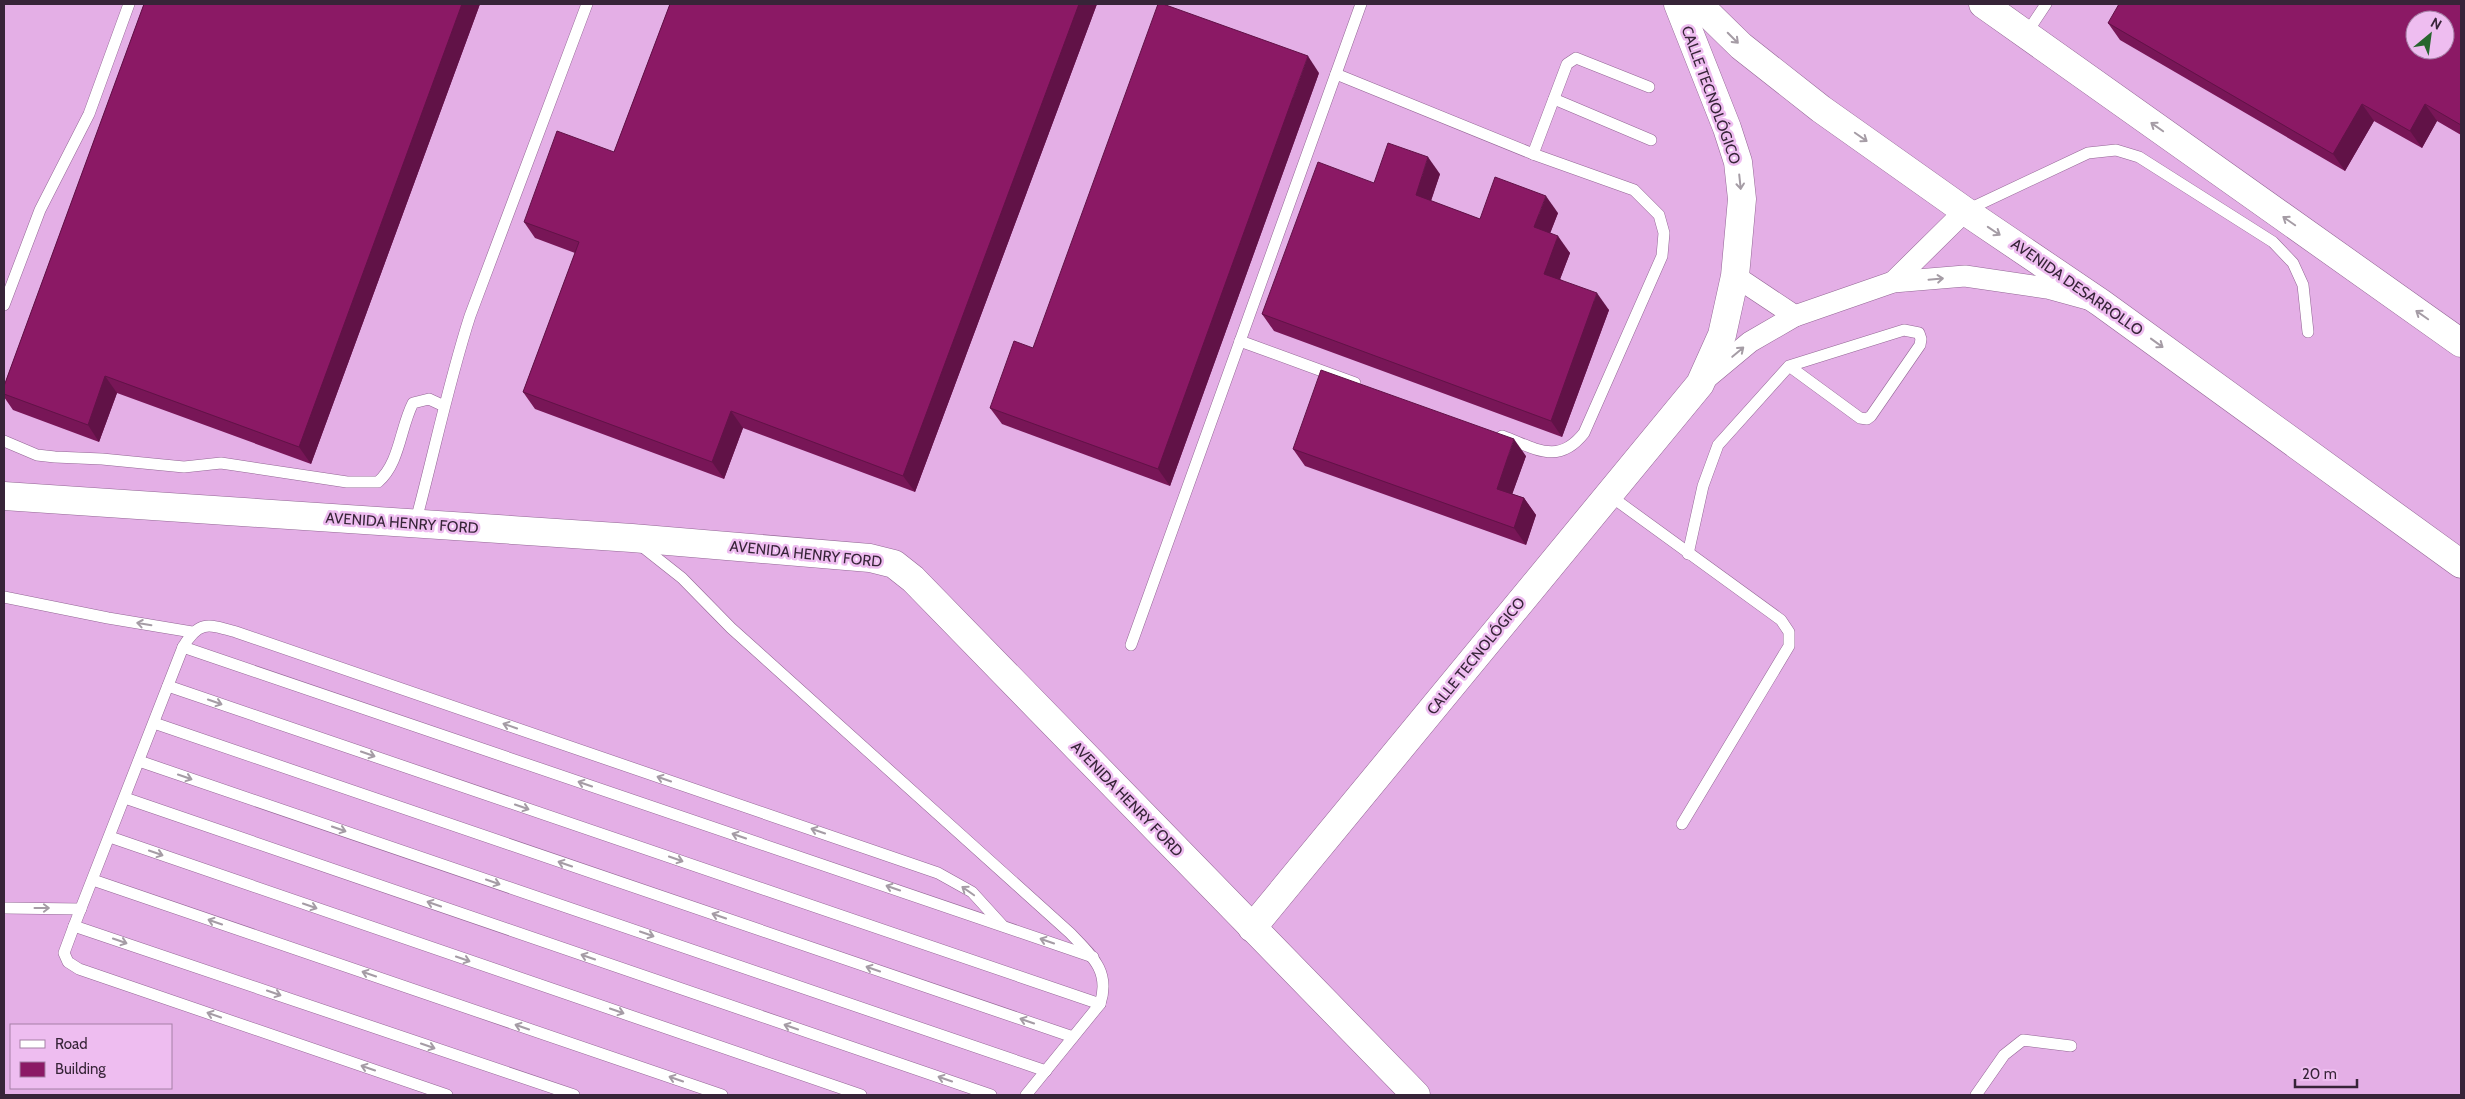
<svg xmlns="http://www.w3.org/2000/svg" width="2465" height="1099" font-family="Cabin,sans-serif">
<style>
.built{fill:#e4afe6;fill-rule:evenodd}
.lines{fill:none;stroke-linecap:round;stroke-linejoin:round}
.lane-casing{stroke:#936695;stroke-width:12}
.street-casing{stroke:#936695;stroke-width:22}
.secondary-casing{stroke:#936695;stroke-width:29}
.lane{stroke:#fff;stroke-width:11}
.street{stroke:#fff;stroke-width:21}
.secondary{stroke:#fff;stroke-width:28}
.wall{fill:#781657}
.shaded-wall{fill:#611247}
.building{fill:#8b1965;stroke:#611247;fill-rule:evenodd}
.oneway{stroke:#a59ca5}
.labels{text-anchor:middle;stroke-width:5;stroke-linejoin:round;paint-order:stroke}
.street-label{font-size:15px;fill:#372438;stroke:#eebdf0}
</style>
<rect width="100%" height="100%" fill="#eebdf0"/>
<path class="built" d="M 4,4 L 2461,4 L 2461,1095 L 4,1095 ZM 2415,20 L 2445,20 L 2445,50 L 2415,50 ZM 11,1025 L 171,1025 L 171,1088 L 11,1088 Z"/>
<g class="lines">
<defs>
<g id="lane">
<path d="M 2026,34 L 2046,4"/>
<path d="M 1336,74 L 1533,154 L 1634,190 L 1659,215 L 1664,233 L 1662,256 L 1584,433 C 1558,466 1535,448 1502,436"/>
<path d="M 1554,99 L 1651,140"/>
<path d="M 1533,154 L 1567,64 L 1576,58 L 1649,87"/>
<path d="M 1967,210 L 2088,153 L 2116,150 L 2139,157 L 2273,242 L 2293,263 L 2303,285 L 2308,332"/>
<path d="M 4,305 L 40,210 L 89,114 L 129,4"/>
<path d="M 1240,341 L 1355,383"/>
<path d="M 4,441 L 37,455 L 55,457 L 102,459 L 184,467 L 221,463 L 347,482 L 378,482 C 400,463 400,428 413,403 L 429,399 L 444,406"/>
<path d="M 1609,495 L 1781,620 L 1789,632 L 1789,646 L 1682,824"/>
<path d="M 415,524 C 434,454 448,384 470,316 L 587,4"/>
<path d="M 639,544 L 682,578 L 731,628 L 1070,933 C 1091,955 1111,971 1100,1004 L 1026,1095"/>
<path d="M 1688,554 L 1703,486 L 1718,445 L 1789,366 L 1904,330 L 1919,333 L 1921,339 L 1920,345 L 1871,416 L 1867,419 L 1860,418 L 1789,366"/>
<path d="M 4,597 L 108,618 L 192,632"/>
<path d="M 1131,645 L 1361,4"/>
<path d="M 183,647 L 1093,957"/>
<path d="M 168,686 L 1100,1004"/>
<path d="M 154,723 L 1073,1037"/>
<path d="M 139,761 L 1046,1071"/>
<path d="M 125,798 L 991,1095"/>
<path d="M 110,837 L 861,1095"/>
<path d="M 93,880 L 722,1095"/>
<path d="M 4,908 L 81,909"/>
<path d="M 74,926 L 574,1095"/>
<path d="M 447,1095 L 79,969 L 68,962 L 64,953 L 74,926 L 183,647 C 199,620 208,624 236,632 L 938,873 L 972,892 L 1002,925"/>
<path d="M 1976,1095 L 2004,1055 L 2023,1040 L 2071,1046"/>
</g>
<g id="street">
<path d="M 1735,276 L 1795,316"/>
<path d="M 1893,282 L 1965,211"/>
<path d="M 1702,382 L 1750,342 L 1795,316 L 1893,282 L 1965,276 L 2047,288 L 2087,299"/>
</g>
<g id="secondary">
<path d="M 1698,4 L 1741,46 L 1821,109 L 1965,211 L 2101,303 L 2461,564"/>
<path d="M 1983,4 L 2461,343"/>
<path d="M 4,496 L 632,538 L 870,558 L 894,564 L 913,579 L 1416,1095"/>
<path d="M 1252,928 L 1700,384 L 1722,335 L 1735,276 L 1742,199 L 1738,162 L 1727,128 L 1678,4"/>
</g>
</defs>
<use href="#lane" class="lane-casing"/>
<use href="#street" class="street-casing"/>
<use href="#secondary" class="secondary-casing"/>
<use href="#lane" class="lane"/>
<use href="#street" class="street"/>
<use href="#secondary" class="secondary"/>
</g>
<g class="wall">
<path d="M 144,4 L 480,4 L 311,464 L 117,393 L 99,442 L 13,410 L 4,397 L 4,386 Z"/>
<path d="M 670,4 L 1097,4 L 915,492 L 743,428 L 724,479 L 535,409 L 523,392 L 575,253 L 535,238 L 524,222 L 614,152 Z"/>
<path d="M 2461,4 L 2461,135 L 2437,121 L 2422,148 L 2374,121 L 2345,171 L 2120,40 L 2108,23 Z"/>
<path d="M 1319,73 L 1170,486 L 1002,424 L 990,408 L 1033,348 Z"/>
<path d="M 1440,174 L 1431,201 L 1480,219 L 1558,213 L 1550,233 L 1570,253 L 1560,279 L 1609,310 L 1562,437 L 1274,331 L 1262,314 L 1374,183 Z"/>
<path d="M 1293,449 L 1526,456 L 1512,494 L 1524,498 L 1536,515 L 1526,545 L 1305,466 Z"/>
</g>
<g class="shaded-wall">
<path d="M 462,4 L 480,4 L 311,464 L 299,447 Z"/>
<path d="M 1079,4 L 1097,4 L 915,492 L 903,476 Z"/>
<path d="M 1308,56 L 1319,73 L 1170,486 L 1158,469 Z"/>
<path d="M 2362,104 L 2374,121 L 2345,171 L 2333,154 Z"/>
<path d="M 2425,104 L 2437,121 L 2422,148 L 2410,131 Z"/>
<path d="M 1428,157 L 1440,174 L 1427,212 L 1416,195 Z"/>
<path d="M 1546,196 L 1558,213 L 1546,244 L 1534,227 Z"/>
<path d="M 1558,236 L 1570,253 L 1556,290 L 1544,274 Z"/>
<path d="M 1597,293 L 1609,310 L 1562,437 L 1551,421 Z"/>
<path d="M 105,376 L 117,393 L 99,442 L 88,425 Z"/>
<path d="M 731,411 L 743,428 L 724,479 L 712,462 Z"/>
<path d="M 1514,439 L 1526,456 L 1508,506 L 1497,489 Z"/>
<path d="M 1524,498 L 1536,515 L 1526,545 L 1514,528 Z"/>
</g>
<g class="building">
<path d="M 144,4 L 462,4 L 299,447 L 105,376 L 88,425 L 4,394 L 4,386 Z"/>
<path d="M 670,4 L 1079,4 L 903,476 L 731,411 L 712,462 L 523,392 L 579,242 L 524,222 L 557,131 L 614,152 Z"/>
<path d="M 1158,4 L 1163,4 L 1308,56 L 1158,469 L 990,408 L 1014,341 L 1033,348 Z"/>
<path d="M 2119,4 L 2461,4 L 2461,125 L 2425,104 L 2410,131 L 2362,104 L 2333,154 L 2108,23 ZM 2415,20 L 2445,20 L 2445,50 L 2415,50 Z"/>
<path d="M 1388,143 L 1428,157 L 1416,195 L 1480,219 L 1495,177 L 1546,196 L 1534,227 L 1558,236 L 1544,274 L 1597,293 L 1551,421 L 1262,314 L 1318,162 L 1374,183 Z"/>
<path d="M 1321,370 L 1514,439 L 1497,489 L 1524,498 L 1514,528 L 1293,449 Z"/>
</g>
<defs><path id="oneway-shaft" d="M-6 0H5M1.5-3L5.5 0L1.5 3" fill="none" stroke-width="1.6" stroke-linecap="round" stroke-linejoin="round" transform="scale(1.25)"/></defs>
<g class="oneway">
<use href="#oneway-shaft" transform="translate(1733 38) rotate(45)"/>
<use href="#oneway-shaft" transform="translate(2157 127) rotate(-145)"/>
<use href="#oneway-shaft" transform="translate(1861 137) rotate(35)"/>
<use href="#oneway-shaft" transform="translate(1740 182) rotate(84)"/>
<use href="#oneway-shaft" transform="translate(2289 221) rotate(-145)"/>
<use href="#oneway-shaft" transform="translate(1994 231) rotate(34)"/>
<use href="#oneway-shaft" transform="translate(1936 279) rotate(-5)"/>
<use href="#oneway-shaft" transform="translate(2422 315) rotate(-145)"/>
<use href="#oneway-shaft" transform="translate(2157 343) rotate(36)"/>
<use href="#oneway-shaft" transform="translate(1738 352) rotate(-40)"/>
<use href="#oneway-shaft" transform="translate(144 624) rotate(-171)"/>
<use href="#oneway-shaft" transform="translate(215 702) rotate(19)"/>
<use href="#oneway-shaft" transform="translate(510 726) rotate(-161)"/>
<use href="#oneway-shaft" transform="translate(368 754) rotate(19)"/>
<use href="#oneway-shaft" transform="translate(185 777) rotate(19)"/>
<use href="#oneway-shaft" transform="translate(664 779) rotate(-161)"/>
<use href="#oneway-shaft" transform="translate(585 784) rotate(-161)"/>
<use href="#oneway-shaft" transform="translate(522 807) rotate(19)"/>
<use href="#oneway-shaft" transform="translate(339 829) rotate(19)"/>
<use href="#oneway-shaft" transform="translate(818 831) rotate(-161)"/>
<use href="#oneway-shaft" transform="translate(739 836) rotate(-161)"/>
<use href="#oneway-shaft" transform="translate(156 853) rotate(19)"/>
<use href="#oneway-shaft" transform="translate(676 859) rotate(19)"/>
<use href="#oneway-shaft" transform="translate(565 864) rotate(-161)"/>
<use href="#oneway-shaft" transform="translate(493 882) rotate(19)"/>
<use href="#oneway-shaft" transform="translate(893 888) rotate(-161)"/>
<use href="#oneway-shaft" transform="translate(968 891) rotate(-145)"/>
<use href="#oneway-shaft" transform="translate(434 904) rotate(-161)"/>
<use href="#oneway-shaft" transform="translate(310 906) rotate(19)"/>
<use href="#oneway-shaft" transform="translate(42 908)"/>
<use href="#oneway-shaft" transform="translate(719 916) rotate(-161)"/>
<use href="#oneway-shaft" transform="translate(215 922) rotate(-161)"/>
<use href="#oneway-shaft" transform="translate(647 934) rotate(19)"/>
<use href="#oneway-shaft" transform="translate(120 941) rotate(19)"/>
<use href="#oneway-shaft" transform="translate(1047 941) rotate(-161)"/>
<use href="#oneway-shaft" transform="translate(588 957) rotate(-161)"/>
<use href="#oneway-shaft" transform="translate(463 959) rotate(19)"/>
<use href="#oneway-shaft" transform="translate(873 969) rotate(-161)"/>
<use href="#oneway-shaft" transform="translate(369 974) rotate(-161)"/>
<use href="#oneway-shaft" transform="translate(274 993) rotate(19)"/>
<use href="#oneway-shaft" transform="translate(617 1011) rotate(19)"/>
<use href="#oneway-shaft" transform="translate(214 1015) rotate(-161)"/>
<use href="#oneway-shaft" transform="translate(1027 1021) rotate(-161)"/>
<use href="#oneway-shaft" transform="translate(522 1027) rotate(-161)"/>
<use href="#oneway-shaft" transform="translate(791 1027) rotate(-161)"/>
<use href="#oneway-shaft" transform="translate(428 1046) rotate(19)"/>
<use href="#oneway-shaft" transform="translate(368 1068) rotate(-161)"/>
<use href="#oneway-shaft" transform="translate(676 1079) rotate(-161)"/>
<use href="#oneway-shaft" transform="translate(945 1079) rotate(-161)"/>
</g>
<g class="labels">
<g class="street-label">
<text transform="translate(1711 95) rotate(70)" y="5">CALLE TECNOLÓGICO</text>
<text transform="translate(2077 287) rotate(35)" y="5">AVENIDA DESARROLLO</text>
<text transform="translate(402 523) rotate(4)" y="5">AVENIDA HENRY FORD</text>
<text transform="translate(806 554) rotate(6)" y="5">AVENIDA HENRY FORD</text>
<text transform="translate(1476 656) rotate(-51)" y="5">CALLE TECNOLÓGICO</text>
<text transform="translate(1127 799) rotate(46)" y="5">AVENIDA HENRY FORD</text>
</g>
</g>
<rect width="2465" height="1099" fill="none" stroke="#372438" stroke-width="10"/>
<rect x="10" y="1024" width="162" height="65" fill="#eebdf0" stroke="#a580a6"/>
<rect x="20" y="1040" width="25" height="8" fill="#ffffff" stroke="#a580a6"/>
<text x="55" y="1049" font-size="15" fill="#372438">Road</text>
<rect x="20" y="1062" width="25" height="15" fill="#8b1965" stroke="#a580a6"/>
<text x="55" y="1074" font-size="15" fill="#372438">Building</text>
<g transform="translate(2430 35) rotate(29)"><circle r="24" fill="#eebdf0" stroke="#a580a6"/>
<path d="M0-4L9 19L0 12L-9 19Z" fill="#27652d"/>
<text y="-8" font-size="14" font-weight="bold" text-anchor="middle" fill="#372438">N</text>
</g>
<path d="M2295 1079v8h62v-8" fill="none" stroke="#372438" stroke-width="2.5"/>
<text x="2302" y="1079" font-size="15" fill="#372438" stroke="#eebdf0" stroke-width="4" paint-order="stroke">20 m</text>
</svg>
